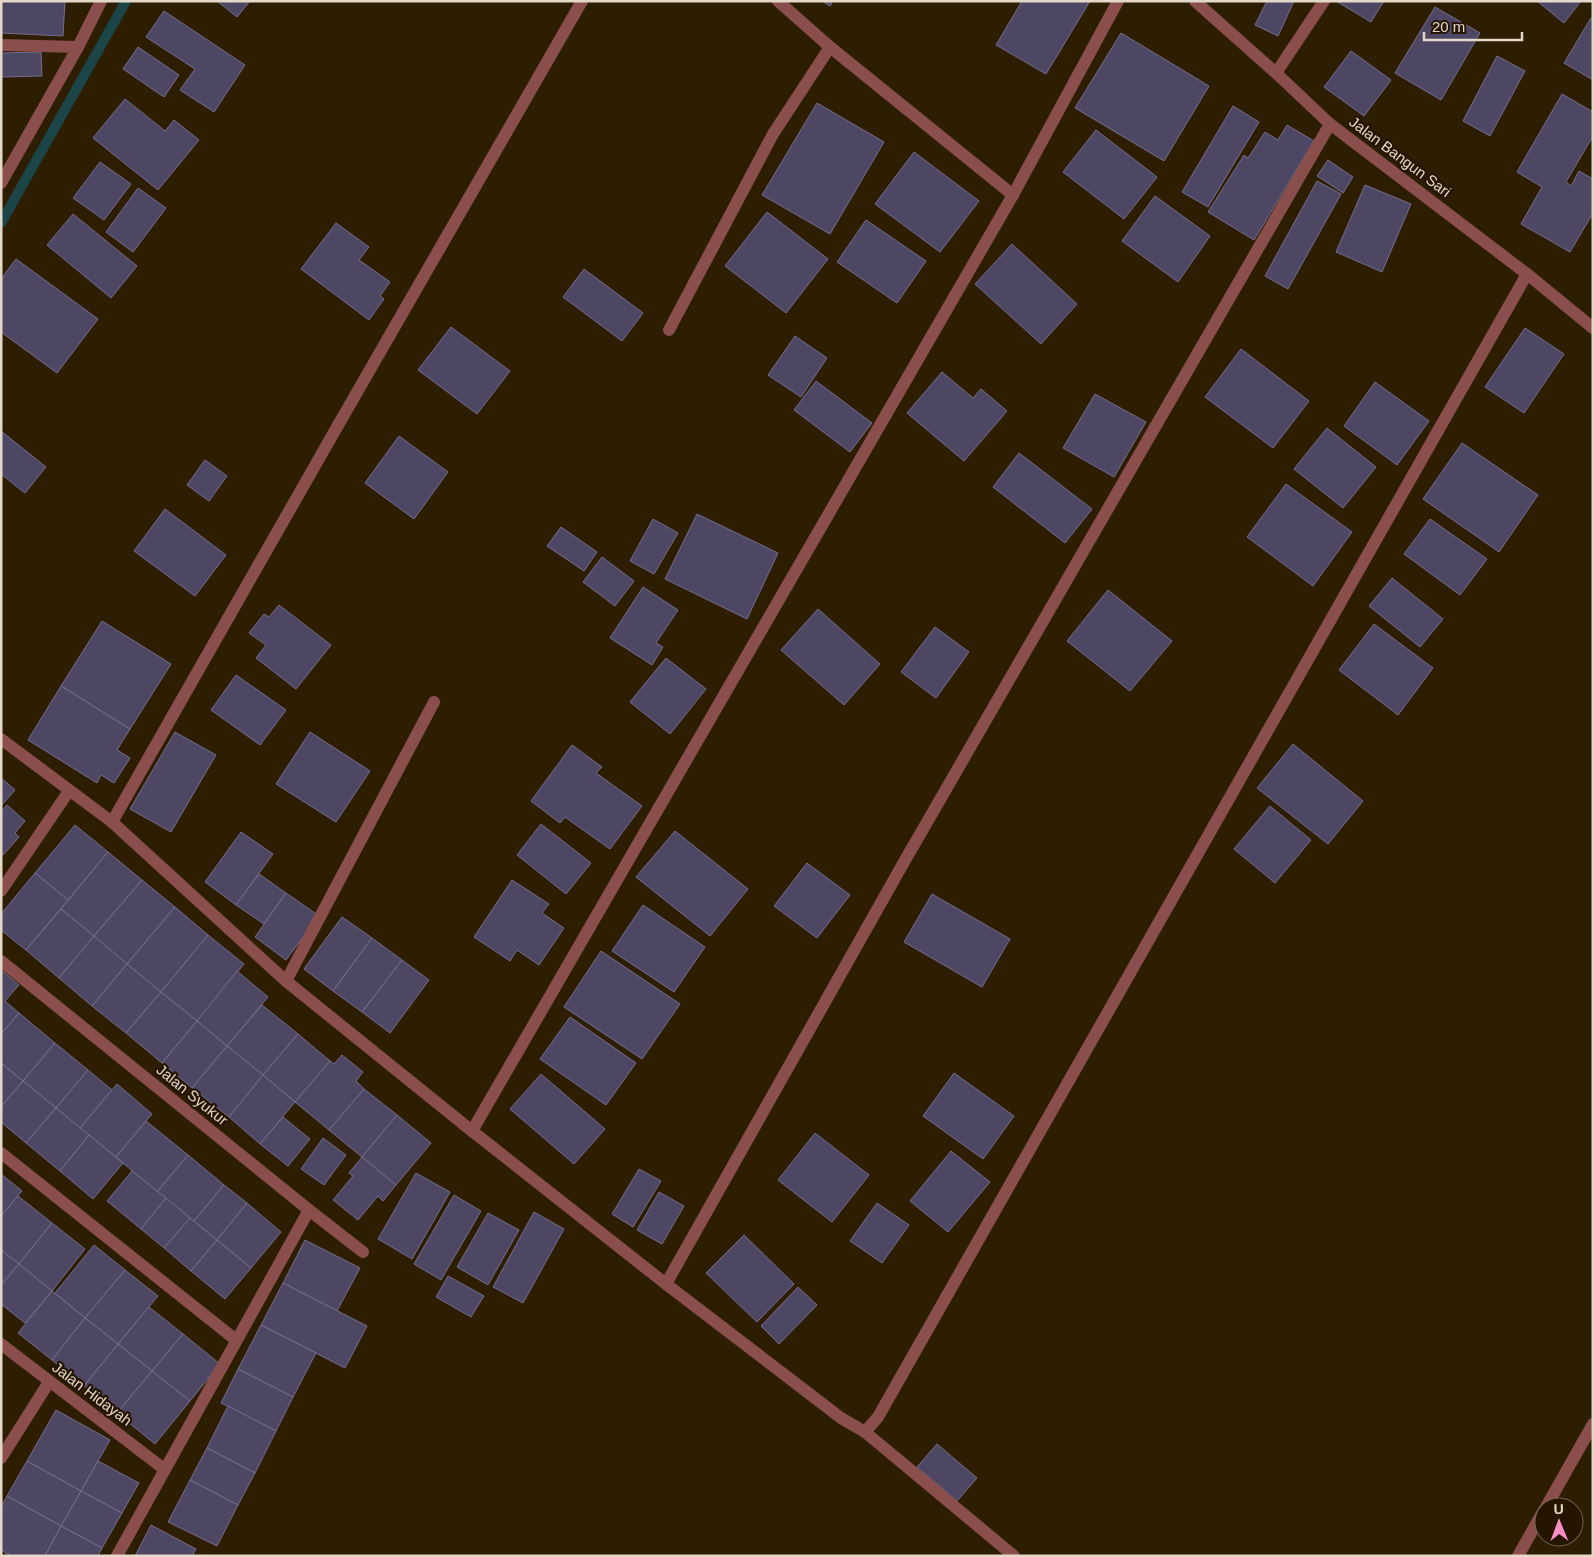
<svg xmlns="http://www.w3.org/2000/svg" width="1594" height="1557" font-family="Arial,sans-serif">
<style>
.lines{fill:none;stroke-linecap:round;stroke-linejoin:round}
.stream{stroke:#1c4548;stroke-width:10}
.building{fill:#4d4764;stroke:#756e8e}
.service{stroke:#8a4f4d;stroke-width:12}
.minor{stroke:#8a4f4d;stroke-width:12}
.labels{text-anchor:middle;stroke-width:4.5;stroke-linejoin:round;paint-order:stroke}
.street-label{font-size:15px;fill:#e4d9c9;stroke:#241400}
</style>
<rect width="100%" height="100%" fill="#2d1d01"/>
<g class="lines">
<path class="stream" d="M 1,223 L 126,1"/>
</g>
<g class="building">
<path d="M 1,1 L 65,1 L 63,36 L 1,33 Z"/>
<path d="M 217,1 L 250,1 L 237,17 Z"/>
<path d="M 822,1 L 833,1 L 830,6 Z"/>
<path d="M 1022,1 L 1090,1 L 1046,74 L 996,45 Z"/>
<path d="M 1267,1 L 1294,1 L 1278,36 L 1255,25 Z"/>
<path d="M 1336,1 L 1384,1 L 1371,22 Z"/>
<path d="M 1537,1 L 1581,1 L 1564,23 Z"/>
<path d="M 1435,7 L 1480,33 L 1441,100 L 1395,73 Z"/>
<path d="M 164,11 L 245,65 L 214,112 L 180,90 L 195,69 L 146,37 Z"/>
<path d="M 1591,18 L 1593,19 L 1593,80 L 1564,63 Z"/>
<path d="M 1121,33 L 1209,86 L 1164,161 L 1075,108 Z"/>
<path d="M 138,47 L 179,75 L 164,97 L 123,69 Z"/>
<path d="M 1351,51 L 1391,80 L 1364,116 L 1324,87 Z"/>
<path d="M 41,52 L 42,76 L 1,77 L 1,53 Z"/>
<path d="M 1497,56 L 1525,71 L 1490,136 L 1463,121 Z"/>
<path d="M 1562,94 L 1593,112 L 1593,136 L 1566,182 L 1571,186 L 1579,171 L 1593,179 L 1593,213 L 1570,252 L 1521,224 L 1542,187 L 1517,172 Z"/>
<path d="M 125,99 L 165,131 L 174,120 L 199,140 L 158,190 L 93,138 Z"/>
<path d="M 817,103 L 884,142 L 830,234 L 762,195 Z"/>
<path d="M 1233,106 L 1259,122 L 1208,207 L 1182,192 Z"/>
<path d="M 1287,125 L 1314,141 L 1254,240 L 1208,212 L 1244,155 L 1248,158 L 1265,132 L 1278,140 Z"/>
<path d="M 1096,130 L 1157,177 L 1124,219 L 1063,172 Z"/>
<path d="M 914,152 L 979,201 L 940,252 L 875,204 Z"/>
<path d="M 1328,160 L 1353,177 L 1343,193 L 1317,176 Z"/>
<path d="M 100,162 L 131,184 L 104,220 L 73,198 Z"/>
<path d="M 1317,181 L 1341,194 L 1288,289 L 1265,276 Z"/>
<path d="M 1365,185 L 1411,204 L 1382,272 L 1336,252 Z"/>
<path d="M 138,188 L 166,208 L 133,252 L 106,232 Z"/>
<path d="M 1155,196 L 1210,236 L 1178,282 L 1122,241 Z"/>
<path d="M 767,212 L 828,259 L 786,313 L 725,266 Z"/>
<path d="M 73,214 L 137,266 L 111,298 L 47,245 Z"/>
<path d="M 866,220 L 926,261 L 897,303 L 837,262 Z"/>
<path d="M 336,223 L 369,247 L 359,260 L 390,282 L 380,296 L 384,299 L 369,320 L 301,269 Z"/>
<path d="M 1012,244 L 1077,304 L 1041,344 L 975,284 Z"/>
<path d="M 16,259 L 98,319 L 57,373 L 1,332 L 1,279 Z"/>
<path d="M 584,269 L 643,313 L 622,341 L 563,297 Z"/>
<path d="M 451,327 L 510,371 L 477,414 L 418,370 Z"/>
<path d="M 1525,328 L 1564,354 L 1524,413 L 1485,387 Z"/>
<path d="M 795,336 L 827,358 L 801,397 L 768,375 Z"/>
<path d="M 1241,349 L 1309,401 L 1273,448 L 1205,397 Z"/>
<path d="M 942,372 L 973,398 L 981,389 L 1007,411 L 964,461 L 907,413 Z"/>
<path d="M 816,381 L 872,423 L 850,452 L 794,410 Z"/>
<path d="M 1375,382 L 1429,421 L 1397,465 L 1344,426 Z"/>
<path d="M 1095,394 L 1146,422 L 1114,477 L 1063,448 Z"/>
<path d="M 1327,428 L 1376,467 L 1343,508 L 1294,469 Z"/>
<path d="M 1,431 L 46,467 L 25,493 L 1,474 Z"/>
<path d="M 399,436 L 448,472 L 414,519 L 365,483 Z"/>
<path d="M 1462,443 L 1538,495 L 1499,552 L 1423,499 Z"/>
<path d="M 1019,453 L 1092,509 L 1065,543 L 993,487 Z"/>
<path d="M 205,460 L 227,476 L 209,501 L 187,485 Z"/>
<path d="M 1286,484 L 1352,532 L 1313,586 L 1247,537 Z"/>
<path d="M 165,509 L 226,555 L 195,596 L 134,551 Z"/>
<path d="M 697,514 L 778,553 L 747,619 L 665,579 Z"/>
<path d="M 653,519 L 678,533 L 654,574 L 630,561 Z"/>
<path d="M 1430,519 L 1487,559 L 1460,595 L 1404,554 Z"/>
<path d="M 561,527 L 597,552 L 584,571 L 547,546 Z"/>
<path d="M 602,557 L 634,581 L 615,606 L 583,582 Z"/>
<path d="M 1392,578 L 1443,619 L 1420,647 L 1369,606 Z"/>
<path d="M 643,587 L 678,610 L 656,643 L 663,647 L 652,665 L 610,638 Z"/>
<path d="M 1108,590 L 1172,641 L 1130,691 L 1067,641 Z"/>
<path d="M 279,605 L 331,645 L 296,689 L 256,658 L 266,645 L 249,633 L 264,614 L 269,617 Z"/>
<path d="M 818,609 L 880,664 L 844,705 L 781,650 Z"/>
<path d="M 102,621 L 171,664 L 130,729 L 61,686 Z"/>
<path d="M 1374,624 L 1433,668 L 1398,715 L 1339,670 Z"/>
<path d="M 935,627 L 969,652 L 936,698 L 901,672 Z"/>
<path d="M 666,658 L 706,689 L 670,734 L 630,702 Z"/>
<path d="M 236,675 L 286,710 L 260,745 L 211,710 Z"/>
<path d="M 61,686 L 130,729 L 117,750 L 130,758 L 114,783 L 101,775 L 97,783 L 28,740 Z"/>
<path d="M 175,732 L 216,755 L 171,832 L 130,809 Z"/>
<path d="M 310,732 L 370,771 L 336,822 L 276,784 Z"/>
<path d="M 1293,744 L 1363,801 L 1328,844 L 1257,788 Z"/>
<path d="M 572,745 L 602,767 L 596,773 L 642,806 L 610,849 L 565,817 L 560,823 L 531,801 Z"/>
<path d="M 1,778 L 15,790 L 1,806 Z"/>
<path d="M 7,805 L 25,821 L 15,833 L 19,837 L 3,855 L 1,853 L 1,811 Z"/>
<path d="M 1270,806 L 1311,840 L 1275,883 L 1234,849 Z"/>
<path d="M 541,824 L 591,863 L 566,894 L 517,855 Z"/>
<path d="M 75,825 L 108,852 L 68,900 L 35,873 Z"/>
<path d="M 675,831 L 748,889 L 710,936 L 636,877 Z"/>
<path d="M 241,832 L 273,854 L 236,905 L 205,882 Z"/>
<path d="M 108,852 L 142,880 L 94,936 L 61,909 Z"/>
<path d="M 807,863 L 850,895 L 817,938 L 774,906 Z"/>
<path d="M 35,873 L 68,900 L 26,950 L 1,930 L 1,914 Z"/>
<path d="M 259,874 L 286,893 L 264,924 L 236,905 Z"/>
<path d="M 142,880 L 175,907 L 127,964 L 94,936 Z"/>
<path d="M 512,880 L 549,904 L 542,913 L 564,928 L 539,965 L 517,950 L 510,961 L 474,937 Z"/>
<path d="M 286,893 L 319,916 L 286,960 L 255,937 Z"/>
<path d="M 932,894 L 1010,939 L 982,987 L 904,942 Z"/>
<path d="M 643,905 L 705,947 L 674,992 L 612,951 Z"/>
<path d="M 175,907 L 208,935 L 161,992 L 127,964 Z"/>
<path d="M 61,909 L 94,936 L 59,978 L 26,950 Z"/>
<path d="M 342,917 L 372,938 L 333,991 L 304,969 Z"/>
<path d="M 208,935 L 244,964 L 197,1021 L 161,992 Z"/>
<path d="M 94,936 L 127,964 L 92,1006 L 59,978 Z"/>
<path d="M 372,938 L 402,960 L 362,1012 L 333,991 Z"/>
<path d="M 601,951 L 680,1004 L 642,1059 L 564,1007 Z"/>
<path d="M 402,960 L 429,980 L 390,1033 L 362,1012 Z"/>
<path d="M 127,964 L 161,992 L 126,1033 L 92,1006 Z"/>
<path d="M 1,970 L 19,985 L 5,1001 L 19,1013 L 1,1034 Z"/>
<path d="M 237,971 L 268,997 L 227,1046 L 197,1021 Z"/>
<path d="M 161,992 L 197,1021 L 162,1063 L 126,1033 Z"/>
<path d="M 262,1005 L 298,1034 L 263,1075 L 227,1046 Z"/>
<path d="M 19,1013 L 55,1043 L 23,1081 L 1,1063 L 1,1034 Z"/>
<path d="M 570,1017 L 636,1063 L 606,1105 L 540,1059 Z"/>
<path d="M 197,1021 L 227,1046 L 192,1088 L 162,1063 Z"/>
<path d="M 298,1034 L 330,1061 L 295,1102 L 263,1075 Z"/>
<path d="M 55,1043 L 88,1070 L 56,1108 L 23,1081 Z"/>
<path d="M 227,1046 L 263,1075 L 229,1117 L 192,1088 Z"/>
<path d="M 342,1055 L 363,1072 L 356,1081 L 364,1089 L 329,1130 L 295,1102 L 330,1061 L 334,1064 Z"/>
<path d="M 1,1063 L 23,1081 L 1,1107 Z"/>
<path d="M 88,1070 L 112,1090 L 80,1128 L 56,1108 Z"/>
<path d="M 954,1073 L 1014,1116 L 983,1159 L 923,1116 Z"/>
<path d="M 541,1074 L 605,1129 L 574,1164 L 510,1109 Z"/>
<path d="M 263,1075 L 295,1102 L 260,1144 L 229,1117 Z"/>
<path d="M 23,1081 L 56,1108 L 26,1143 L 1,1122 L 1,1107 Z"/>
<path d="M 117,1084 L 152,1114 L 116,1157 L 80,1128 Z"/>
<path d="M 364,1089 L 397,1115 L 362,1157 L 329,1130 Z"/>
<path d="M 56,1108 L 89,1135 L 60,1171 L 26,1143 Z"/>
<path d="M 397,1115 L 431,1143 L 396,1185 L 362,1157 Z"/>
<path d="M 283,1117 L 310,1139 L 288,1166 L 260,1144 Z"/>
<path d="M 146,1121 L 188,1155 L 157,1192 L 116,1157 Z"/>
<path d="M 815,1133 L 869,1175 L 832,1222 L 778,1180 Z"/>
<path d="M 89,1135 L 123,1163 L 93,1199 L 60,1171 Z"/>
<path d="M 323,1138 L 346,1155 L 324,1185 L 301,1169 Z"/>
<path d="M 951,1151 L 990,1182 L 948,1232 L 910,1201 Z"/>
<path d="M 188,1155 L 224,1185 L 194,1221 L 157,1192 Z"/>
<path d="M 362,1157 L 396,1185 L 383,1201 L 378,1196 L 358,1220 L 333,1200 L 353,1176 L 349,1173 Z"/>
<path d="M 639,1169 L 661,1181 L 633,1227 L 612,1214 Z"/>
<path d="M 132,1171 L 166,1198 L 141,1229 L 107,1201 Z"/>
<path d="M 416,1173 L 450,1192 L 412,1259 L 378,1239 Z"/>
<path d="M 1,1174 L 22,1191 L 1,1216 Z"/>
<path d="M 224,1185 L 247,1203 L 217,1240 L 194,1221 Z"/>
<path d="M 659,1192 L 684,1206 L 662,1244 L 637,1230 Z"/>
<path d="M 454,1195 L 481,1211 L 441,1280 L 414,1264 Z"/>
<path d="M 18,1196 L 52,1223 L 19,1264 L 1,1250 L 1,1216 Z"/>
<path d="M 166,1198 L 190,1218 L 164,1248 L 141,1229 Z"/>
<path d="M 247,1203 L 281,1232 L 251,1268 L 217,1240 Z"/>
<path d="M 877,1203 L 909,1225 L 882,1263 L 850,1241 Z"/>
<path d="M 534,1212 L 564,1229 L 523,1303 L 493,1287 Z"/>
<path d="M 488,1213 L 519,1230 L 488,1285 L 457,1267 Z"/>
<path d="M 190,1218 L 217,1240 L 191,1271 L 164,1248 Z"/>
<path d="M 52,1223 L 85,1249 L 52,1291 L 19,1264 Z"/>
<path d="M 744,1235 L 794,1284 L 757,1322 L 706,1273 Z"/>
<path d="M 217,1240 L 251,1268 L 225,1299 L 191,1271 Z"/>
<path d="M 305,1240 L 360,1268 L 337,1311 L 283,1283 Z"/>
<path d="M 94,1245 L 125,1270 L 85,1318 L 55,1293 Z"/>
<path d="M 1,1250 L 19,1264 L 1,1285 Z"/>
<path d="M 19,1264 L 52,1291 L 25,1323 L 1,1304 L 1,1285 Z"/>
<path d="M 125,1270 L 158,1296 L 118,1344 L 85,1318 Z"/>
<path d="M 448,1276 L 484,1296 L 471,1317 L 436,1297 Z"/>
<path d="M 283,1283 L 367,1326 L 345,1368 L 261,1325 Z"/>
<path d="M 798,1287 L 817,1305 L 779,1344 L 761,1326 Z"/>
<path d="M 52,1291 L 85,1318 L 52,1360 L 18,1333 Z"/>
<path d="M 149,1307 L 183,1334 L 152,1371 L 118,1344 Z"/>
<path d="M 85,1318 L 118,1344 L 84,1386 L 52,1360 Z"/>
<path d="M 261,1325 L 316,1353 L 293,1397 L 238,1369 Z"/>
<path d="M 183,1334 L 220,1364 L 190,1401 L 152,1371 Z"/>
<path d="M 118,1344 L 152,1371 L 117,1413 L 84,1386 Z"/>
<path d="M 238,1369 L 293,1397 L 276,1431 L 221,1403 Z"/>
<path d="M 152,1371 L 190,1401 L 155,1444 L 117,1413 Z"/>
<path d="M 228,1406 L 276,1431 L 255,1473 L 207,1448 Z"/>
<path d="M 56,1410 L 110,1440 L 81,1491 L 27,1461 Z"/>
<path d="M 937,1444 L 977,1478 L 957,1501 L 917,1467 Z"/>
<path d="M 207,1448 L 255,1473 L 238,1505 L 190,1480 Z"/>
<path d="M 27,1461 L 81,1491 L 61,1526 L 7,1496 Z"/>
<path d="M 98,1461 L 139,1483 L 122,1513 L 81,1491 Z"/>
<path d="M 190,1480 L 238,1505 L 217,1546 L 168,1522 Z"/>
<path d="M 81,1491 L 122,1513 L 102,1548 L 61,1526 Z"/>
<path d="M 7,1496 L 61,1526 L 45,1556 L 11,1556 L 1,1550 L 1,1507 Z"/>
<path d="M 151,1525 L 196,1549 L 192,1556 L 135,1556 Z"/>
<path d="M 61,1526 L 102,1548 L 98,1556 L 45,1556 Z"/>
</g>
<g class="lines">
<g class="service">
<path d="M 1276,73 L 1324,1"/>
<path d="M 669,330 L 773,134 L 830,47"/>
<path d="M 1546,1507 L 1593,1424"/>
<path d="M 1518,1556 L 1544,1510"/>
</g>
<g class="minor">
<path d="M 778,1 L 830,47 L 1013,195"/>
<path d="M 1195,1 L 1276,73 L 1330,124 L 1527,274 L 1593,328"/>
<path d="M 1,45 L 78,47"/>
<path d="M 1,183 L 78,47 L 101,1"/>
<path d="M 1,739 L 112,822 L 286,981 L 472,1131 L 666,1284 L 841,1418 L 865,1432 L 878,1417 L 1527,274"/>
<path d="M 112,822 L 333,434 L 582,1"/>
<path d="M 1,891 L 69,791"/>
<path d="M 1,961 L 309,1210 L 363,1252"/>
<path d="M 286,981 L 434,702"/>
<path d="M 472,1131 L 1013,195 L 1118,1"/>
<path d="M 1,1153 L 236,1340"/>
<path d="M 666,1284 L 904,862 L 1330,124"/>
<path d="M 1,1344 L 164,1469"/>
<path d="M 865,1432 L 1014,1556"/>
<path d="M 1,1458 L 49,1382"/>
<path d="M 117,1556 L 309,1210"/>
</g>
</g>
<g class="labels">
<g class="street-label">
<text transform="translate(1400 157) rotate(37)" y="5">Jalan Bangun Sari</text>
<text transform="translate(192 1095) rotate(39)" y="5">Jalan Syukur</text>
<text transform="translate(92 1394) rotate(37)" y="5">Jalan Hidayah</text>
</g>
</g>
<rect width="1594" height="1557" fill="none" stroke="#e4d9c9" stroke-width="5"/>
<g transform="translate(1559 1522) rotate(359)"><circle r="24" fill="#241400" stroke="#716350"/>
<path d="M0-4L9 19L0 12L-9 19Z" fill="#fb8fc4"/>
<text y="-8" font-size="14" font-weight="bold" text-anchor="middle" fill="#e4d9c9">U</text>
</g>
<path d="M1424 32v8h98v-8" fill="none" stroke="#e4d9c9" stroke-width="2.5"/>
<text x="1432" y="32" font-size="15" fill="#e4d9c9" stroke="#241400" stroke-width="4" paint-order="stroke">20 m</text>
</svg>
